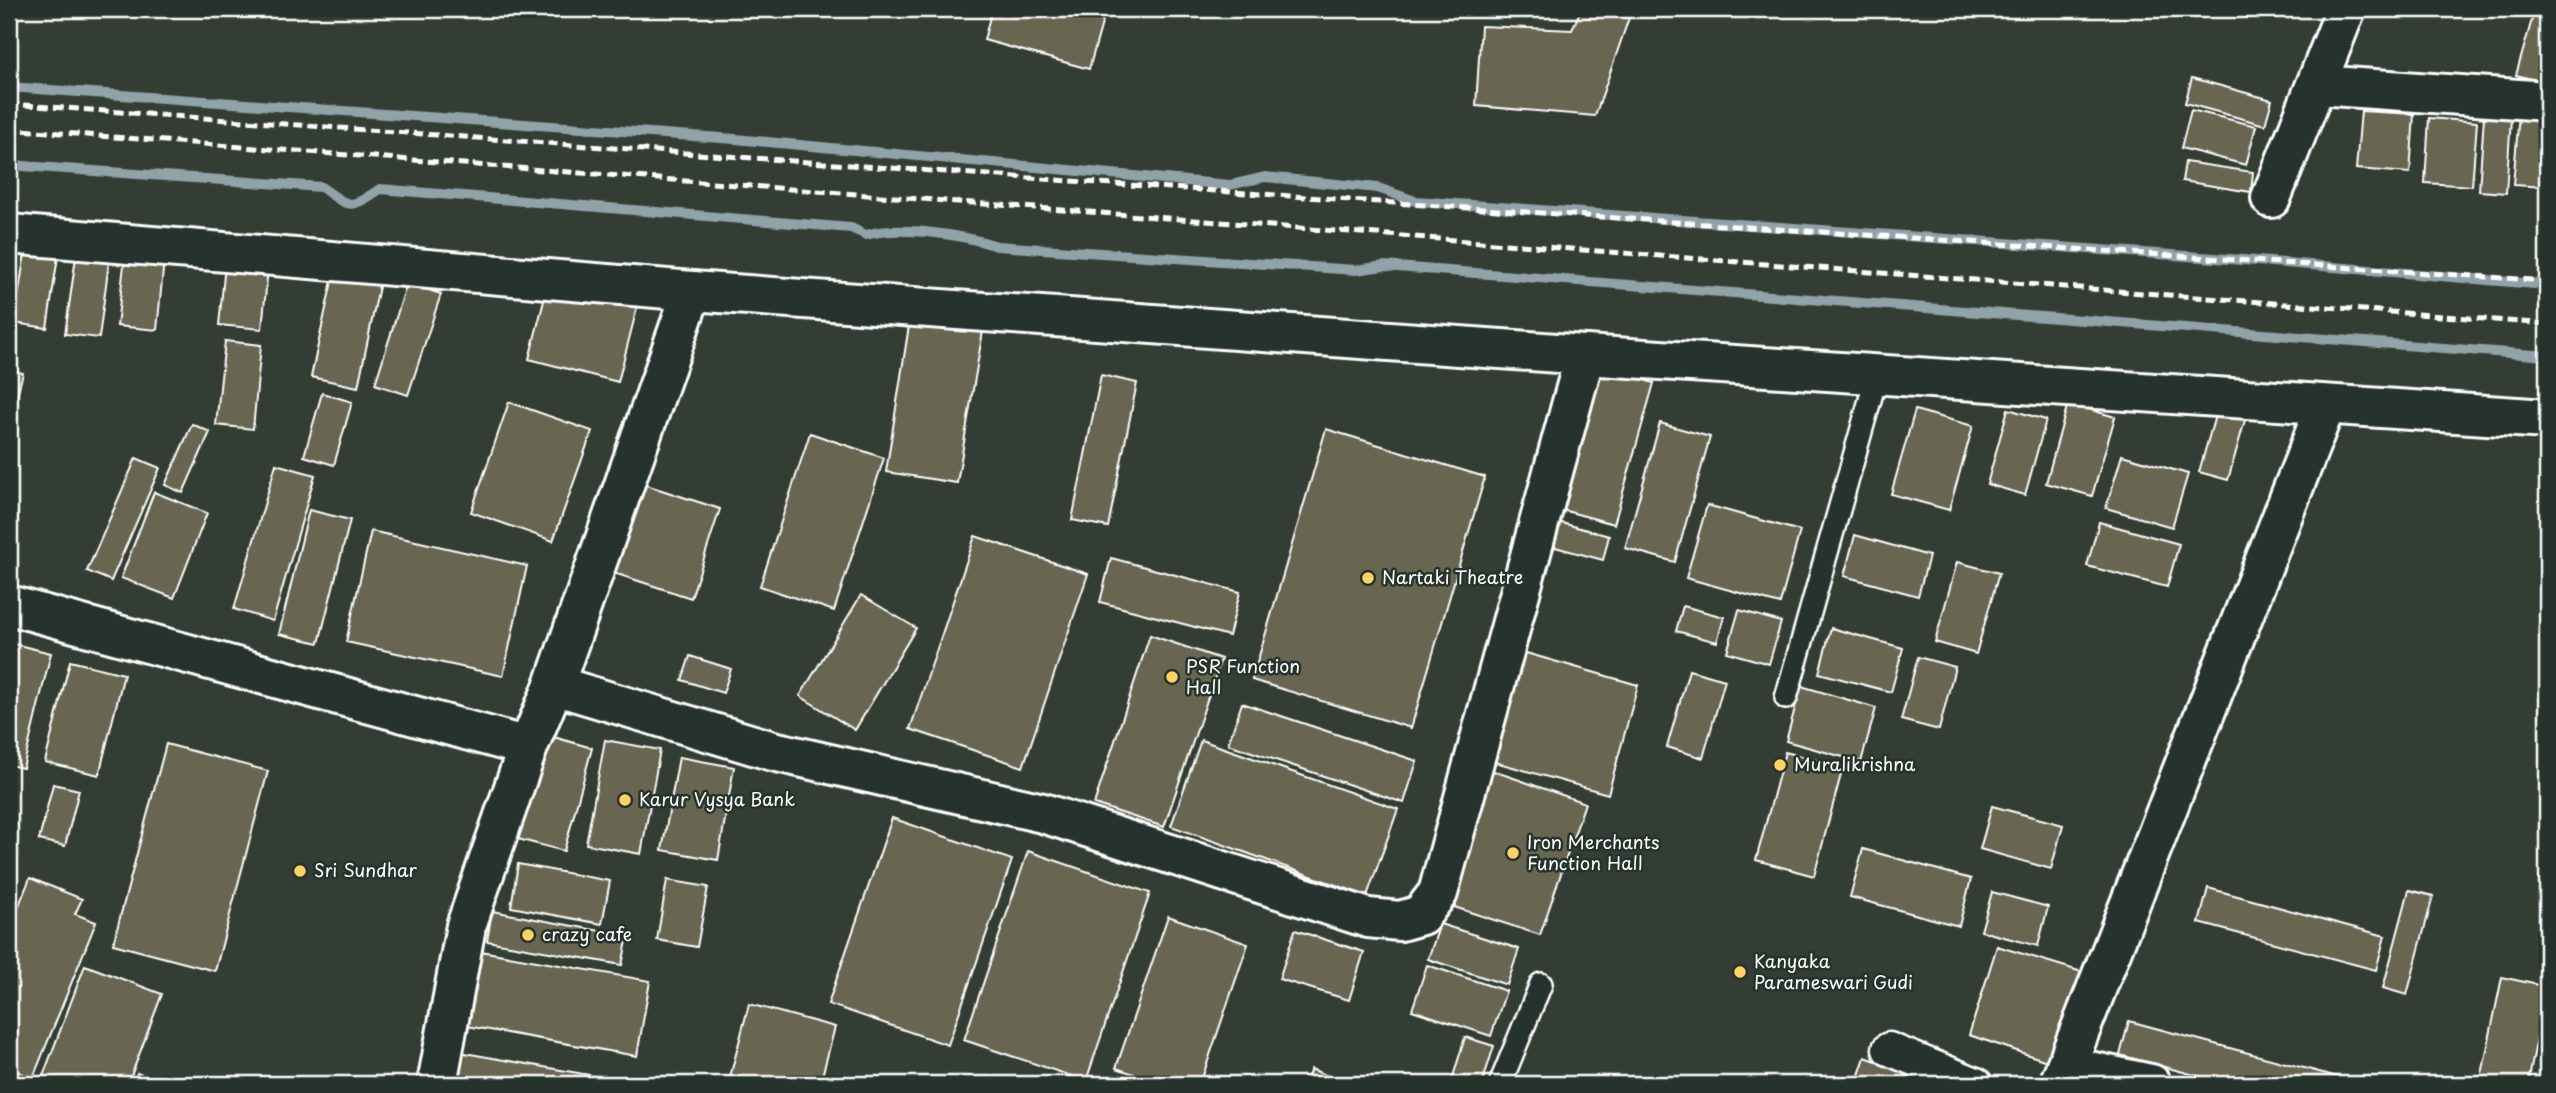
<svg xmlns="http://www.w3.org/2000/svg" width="2556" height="1093" font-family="'Playpen Sans',sans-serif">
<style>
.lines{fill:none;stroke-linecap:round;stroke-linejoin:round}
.stream{stroke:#91a2a8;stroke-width:10}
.building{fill:#676551;stroke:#fff;stroke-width:2}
.service-casing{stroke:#fff;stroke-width:26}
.pedestrian-casing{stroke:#fff;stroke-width:37}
.minor-casing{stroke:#fff;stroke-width:44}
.service{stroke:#26332d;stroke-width:21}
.pedestrian{stroke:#26332d;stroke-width:32}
.minor{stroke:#26332d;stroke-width:38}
.rail{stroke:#fff;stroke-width:5;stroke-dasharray:10 5;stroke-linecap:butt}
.poi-dot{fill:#ffd166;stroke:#26332d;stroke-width:2.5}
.labels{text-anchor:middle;stroke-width:5;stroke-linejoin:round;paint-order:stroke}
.poi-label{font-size:18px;fill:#fff;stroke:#26332d;text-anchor:start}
</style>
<rect width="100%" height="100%" fill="#333d34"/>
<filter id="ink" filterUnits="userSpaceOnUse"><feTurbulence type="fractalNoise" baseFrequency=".0143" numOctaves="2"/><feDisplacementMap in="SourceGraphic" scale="14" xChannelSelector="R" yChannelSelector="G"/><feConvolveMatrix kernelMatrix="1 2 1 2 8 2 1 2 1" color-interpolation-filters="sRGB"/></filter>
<g filter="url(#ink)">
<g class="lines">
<g class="stream">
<path d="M 9,87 L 735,139 L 1230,185 L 1265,177 L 1378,188 L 1415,201 L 2298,264 L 2547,285"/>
<path d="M 9,165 L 321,187 C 351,208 349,210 380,189 L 851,228 L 866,235 C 899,225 964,235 997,246 L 1356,270 L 1384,266 L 2547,356"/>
</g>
</g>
<g class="building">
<path d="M 992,9 L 1106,9 L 1089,69 L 984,40 Z"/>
<path d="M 1581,9 L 1632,9 L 1595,116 L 1476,106 L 1481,26 L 1572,30 Z"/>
<path d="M 2535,9 L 2547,9 L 2547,83 L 2516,75 Z"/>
<path d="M 2192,78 L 2272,100 L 2265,125 L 2185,103 Z"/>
<path d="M 2191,110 L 2256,126 L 2246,165 L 2181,148 Z"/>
<path d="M 2361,111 L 2414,114 L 2410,173 L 2356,169 Z"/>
<path d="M 2519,114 L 2547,116 L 2547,187 L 2513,185 Z"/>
<path d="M 2484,116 L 2511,118 L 2506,193 L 2479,191 Z"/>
<path d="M 2429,118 L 2477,122 L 2472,186 L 2425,183 Z"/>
<path d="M 2185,162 L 2253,172 L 2251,192 L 2182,181 Z"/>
<path d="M 26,246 L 59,250 L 47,328 L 14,323 Z"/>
<path d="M 125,256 L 164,260 L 157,330 L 117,326 Z"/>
<path d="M 76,257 L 109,262 L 99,338 L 65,334 Z"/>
<path d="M 225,265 L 268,268 L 262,329 L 219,325 Z"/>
<path d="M 335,267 L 381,277 L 358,387 L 311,377 Z"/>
<path d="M 407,283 L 441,294 L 408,395 L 375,384 Z"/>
<path d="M 548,285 L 637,308 L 618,382 L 529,359 Z"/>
<path d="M 910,319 L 983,331 L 957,483 L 886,472 Z"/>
<path d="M 225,341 L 261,345 L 253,429 L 216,425 Z"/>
<path d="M 1595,366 L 1654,383 L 1614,524 L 1555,508 Z"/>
<path d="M 9,370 L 23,373 L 9,425 Z"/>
<path d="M 1101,375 L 1137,383 L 1108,527 L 1072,520 Z"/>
<path d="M 322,393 L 352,402 L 334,465 L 304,456 Z"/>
<path d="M 509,402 L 592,431 L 553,541 L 471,512 Z"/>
<path d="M 2068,403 L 2115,417 L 2092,496 L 2046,483 Z"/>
<path d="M 2218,405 L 2247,413 L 2228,480 L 2199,472 Z"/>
<path d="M 2008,409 L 2046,420 L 2025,495 L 1987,484 Z"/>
<path d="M 1915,410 L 1973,426 L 1949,510 L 1891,494 Z"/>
<path d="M 1660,423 L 1710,437 L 1675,562 L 1625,548 Z"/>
<path d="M 192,424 L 210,432 L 183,493 L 165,485 Z"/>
<path d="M 1326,429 L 1485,477 L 1411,728 L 1252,680 Z"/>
<path d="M 810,433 L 884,458 L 834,611 L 760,586 Z"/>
<path d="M 2122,455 L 2188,474 L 2172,527 L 2106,508 Z"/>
<path d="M 136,458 L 160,468 L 111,581 L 87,571 Z"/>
<path d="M 276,464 L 315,475 L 273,621 L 234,609 Z"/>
<path d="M 643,484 L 720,509 L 691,598 L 614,573 Z"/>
<path d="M 154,492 L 207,513 L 174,598 L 121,578 Z"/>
<path d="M 1707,505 L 1800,531 L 1780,604 L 1686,578 Z"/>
<path d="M 309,510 L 350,520 L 319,643 L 279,634 Z"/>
<path d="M 1551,520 L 1609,536 L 1603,560 L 1544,544 Z"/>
<path d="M 2099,522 L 2179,544 L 2167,587 L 2087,566 Z"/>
<path d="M 371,531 L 527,566 L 503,676 L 346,642 Z"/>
<path d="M 1855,535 L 1929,556 L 1918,596 L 1844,576 Z"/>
<path d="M 975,536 L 1088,574 L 1023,767 L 910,729 Z"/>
<path d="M 1111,558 L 1240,592 L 1229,636 L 1100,602 Z"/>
<path d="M 1957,562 L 1999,573 L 1976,654 L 1935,642 Z"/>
<path d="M 861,595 L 916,628 L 855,730 L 800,696 Z"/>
<path d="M 1683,606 L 1724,617 L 1717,642 L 1676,631 Z"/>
<path d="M 1739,610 L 1781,622 L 1769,664 L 1727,652 Z"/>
<path d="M 1831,628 L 1903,648 L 1891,692 L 1819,673 Z"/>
<path d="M 1150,635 L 1221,659 L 1164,827 L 1094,804 Z"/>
<path d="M 10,643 L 51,653 L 23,768 L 9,765 Z"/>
<path d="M 1519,651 L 1638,685 L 1608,794 L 1488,760 Z"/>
<path d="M 690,656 L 731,669 L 723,693 L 682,680 Z"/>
<path d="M 1918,657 L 1955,667 L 1939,730 L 1901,720 Z"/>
<path d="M 70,661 L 124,674 L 99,775 L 45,762 Z"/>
<path d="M 1689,670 L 1725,680 L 1703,758 L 1667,747 Z"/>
<path d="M 1801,686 L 1876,708 L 1861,762 L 1786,741 Z"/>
<path d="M 1242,703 L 1417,761 L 1404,803 L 1228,744 Z"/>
<path d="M 543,734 L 592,748 L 564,851 L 514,838 Z"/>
<path d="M 605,740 L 660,750 L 641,854 L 586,844 Z"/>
<path d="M 1201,740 L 1398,809 L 1367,896 L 1171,826 Z"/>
<path d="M 166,744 L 268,771 L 215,971 L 113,944 Z"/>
<path d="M 1785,752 L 1843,767 L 1814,876 L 1756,860 Z"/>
<path d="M 679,757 L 734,767 L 718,860 L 662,850 Z"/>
<path d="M 1485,768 L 1585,803 L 1540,935 L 1442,903 Z"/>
<path d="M 53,784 L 79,790 L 65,846 L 39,840 Z"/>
<path d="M 1992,806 L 2063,825 L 2051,869 L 1980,849 Z"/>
<path d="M 892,818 L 1012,860 L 948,1045 L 828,1004 Z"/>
<path d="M 1863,849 L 1971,879 L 1959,926 L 1850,897 Z"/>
<path d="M 1028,851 L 1150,893 L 1086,1081 L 964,1040 Z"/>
<path d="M 518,864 L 610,881 L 602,924 L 511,907 Z"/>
<path d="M 30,878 L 82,899 L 75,914 L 96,922 L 33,1078 L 9,1068 L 9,930 Z"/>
<path d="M 667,880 L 708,887 L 697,947 L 657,940 Z"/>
<path d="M 2208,888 L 2385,936 L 2376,970 L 2199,923 Z"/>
<path d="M 2409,890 L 2433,896 L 2407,995 L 2383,988 Z"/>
<path d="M 1992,892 L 2048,907 L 2038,946 L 1981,931 Z"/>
<path d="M 492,911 L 628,936 L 622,965 L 487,941 Z"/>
<path d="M 1168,916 L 1248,944 L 1200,1084 L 1163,1084 L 1116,1068 Z"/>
<path d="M 1440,924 L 1519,949 L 1507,985 L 1428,959 Z"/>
<path d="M 1295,930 L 1364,952 L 1349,1000 L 1279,979 Z"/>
<path d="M 1997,946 L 2082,972 L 2053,1063 L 1969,1035 Z"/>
<path d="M 475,950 L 650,981 L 637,1056 L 461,1025 Z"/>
<path d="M 85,965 L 162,994 L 128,1084 L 40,1084 Z"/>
<path d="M 1427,965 L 1506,991 L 1491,1036 L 1412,1010 Z"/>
<path d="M 2502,977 L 2547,987 L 2528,1084 L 2480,1084 Z"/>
<path d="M 749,1004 L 835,1027 L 820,1084 L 741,1084 L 729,1081 Z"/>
<path d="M 2129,1021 L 2364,1084 L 2228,1084 L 2120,1055 Z"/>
<path d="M 1465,1037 L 1494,1046 L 1482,1084 L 1464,1084 L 1452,1080 Z"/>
<path d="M 448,1050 L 640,1084 L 442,1084 Z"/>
<path d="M 1865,1057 L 1942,1084 L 1856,1084 Z"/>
<path d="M 1311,1069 L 1347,1084 L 1305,1084 Z"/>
<path d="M 137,1073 L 165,1084 L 133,1084 Z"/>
</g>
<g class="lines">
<defs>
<g id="service">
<path d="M 1786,698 L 1877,375"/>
<path d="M 1500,1084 L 1541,984"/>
</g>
<path id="pedestrian" d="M 1889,1049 L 1976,1084"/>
<g id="minor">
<path d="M 2317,85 L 2547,101"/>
<path d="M 2271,198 L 2346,9"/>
<path d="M 9,234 L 692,291 L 1585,355 L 2547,419"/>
<path d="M 9,605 L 528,747"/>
<path d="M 554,685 L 773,751 L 1043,813 L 1368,918 L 1400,921 L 1421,915 L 1438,893 L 1585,355"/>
<path d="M 2066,1066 L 2151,1084"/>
<path d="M 437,1084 L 466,926 L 528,747 L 554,685 L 692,291"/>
<path d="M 2059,1084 L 2326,405"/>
</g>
</defs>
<use href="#service" class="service-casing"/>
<use href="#pedestrian" class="pedestrian-casing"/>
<use href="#minor" class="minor-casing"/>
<use href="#service" class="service"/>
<use href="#pedestrian" class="pedestrian"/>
<use href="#minor" class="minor"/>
<g class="rail">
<path d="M 9,104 L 1084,182 L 2547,281"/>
<path d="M 9,129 L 2547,324"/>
</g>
</g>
</g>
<g class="poi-dot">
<circle cx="1368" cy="578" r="7"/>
<circle cx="1172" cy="677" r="7"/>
<circle cx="1780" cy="765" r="7"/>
<circle cx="625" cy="800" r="7"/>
<circle cx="1513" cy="853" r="7"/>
<circle cx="300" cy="871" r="7"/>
<circle cx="528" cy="935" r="7"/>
<circle cx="1740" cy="972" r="7"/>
</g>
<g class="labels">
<g class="poi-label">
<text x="1382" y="584">Nartaki Theatre</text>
<text x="1186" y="673">PSR Function<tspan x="1186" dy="21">Hall</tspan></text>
<text x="1794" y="771">Muralikrishna</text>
<text x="639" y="806">Karur Vysya Bank</text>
<text x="1527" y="849">Iron Merchants<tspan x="1527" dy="21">Function Hall</tspan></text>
<text x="314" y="877">Sri Sundhar</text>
<text x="542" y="941">crazy cafe</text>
<text x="1754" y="968">Kanyaka<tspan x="1754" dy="21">Parameswari Gudi</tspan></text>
</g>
</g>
<rect width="2556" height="1093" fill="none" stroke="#26332d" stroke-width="35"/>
<rect x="18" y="18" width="2521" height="1058" fill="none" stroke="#fff" stroke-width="2.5" filter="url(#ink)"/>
</svg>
